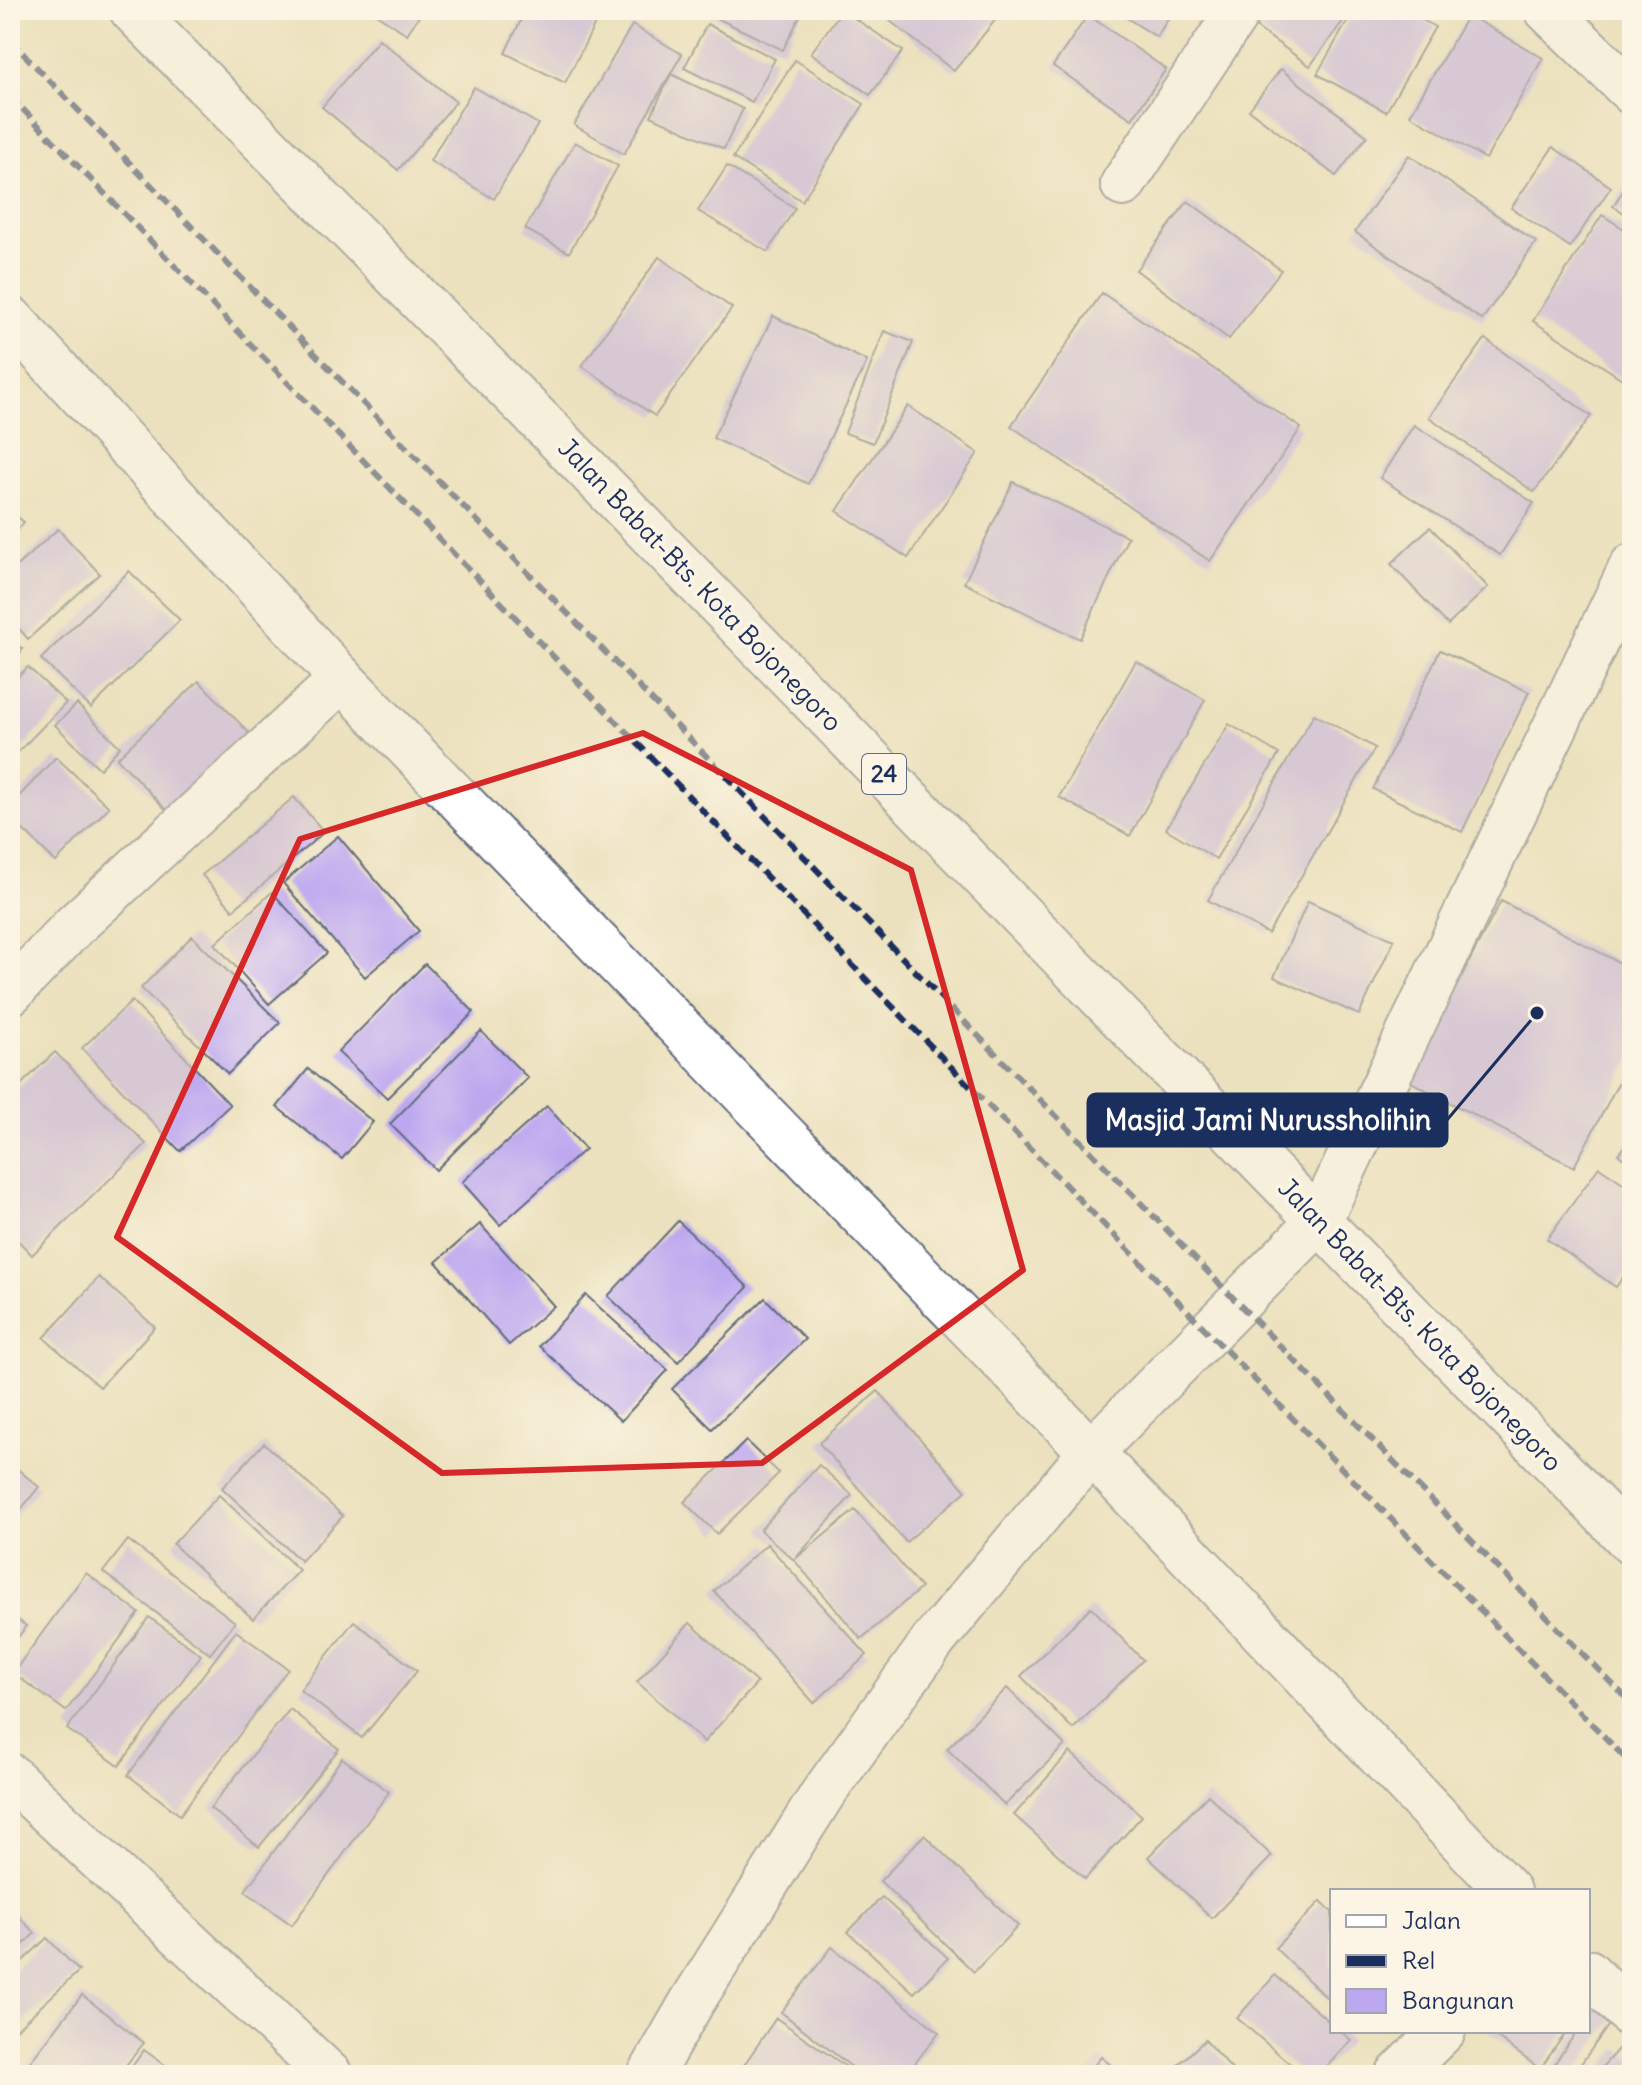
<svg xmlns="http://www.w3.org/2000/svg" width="1642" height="2085" font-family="Delius,sans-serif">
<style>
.building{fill:#bda8f0}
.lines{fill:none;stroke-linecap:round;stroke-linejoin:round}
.minor-casing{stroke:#646d80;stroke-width:48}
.trunk-casing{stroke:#646d80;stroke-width:48}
.minor{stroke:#fff;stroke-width:44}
.trunk{stroke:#fff;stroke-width:44}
.rail{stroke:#1b2f5e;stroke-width:6;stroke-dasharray:12 6;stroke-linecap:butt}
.marked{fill:none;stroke:#d62828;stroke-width:6;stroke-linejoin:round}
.labels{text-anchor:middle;stroke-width:7;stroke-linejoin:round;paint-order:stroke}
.shield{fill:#fcf5e5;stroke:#5e6a86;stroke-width:2}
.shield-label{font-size:24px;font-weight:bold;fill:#1b2f5e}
.street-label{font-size:26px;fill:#1b2f5e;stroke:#fcf5e5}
.leader{fill:none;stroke:#1b2f5e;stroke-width:3}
.callout-dot{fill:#1b2f5e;stroke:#fcf5e5;stroke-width:3}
.callout{fill:#1b2f5e;stroke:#1b2f5e;stroke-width:3}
.callout-label{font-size:28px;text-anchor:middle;font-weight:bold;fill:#fff}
</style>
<rect width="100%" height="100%" fill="#fcf5e5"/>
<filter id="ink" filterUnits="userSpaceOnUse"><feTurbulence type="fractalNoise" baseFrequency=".0125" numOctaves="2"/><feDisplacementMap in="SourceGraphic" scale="16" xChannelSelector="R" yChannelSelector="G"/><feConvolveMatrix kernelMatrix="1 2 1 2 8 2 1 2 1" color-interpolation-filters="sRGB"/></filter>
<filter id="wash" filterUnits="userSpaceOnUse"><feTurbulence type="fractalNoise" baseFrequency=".006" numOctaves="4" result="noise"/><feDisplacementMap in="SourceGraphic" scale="32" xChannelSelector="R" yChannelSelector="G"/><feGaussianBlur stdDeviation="1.8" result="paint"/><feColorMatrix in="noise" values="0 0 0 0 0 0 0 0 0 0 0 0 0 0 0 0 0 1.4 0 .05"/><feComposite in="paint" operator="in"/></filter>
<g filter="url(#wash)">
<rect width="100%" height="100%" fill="#ece1be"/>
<g id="blocks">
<g class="building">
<path d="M 370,10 L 423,10 L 407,34 Z"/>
<path d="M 526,10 L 602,10 L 565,83 L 505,53 Z"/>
<path d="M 700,10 L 803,10 L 783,50 Z"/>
<path d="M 842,10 L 903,51 L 870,95 L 811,53 Z"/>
<path d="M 876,10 L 987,10 L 997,18 L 954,71 Z"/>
<path d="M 1114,10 L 1173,10 L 1157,37 Z"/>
<path d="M 1253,10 L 1351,10 L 1310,66 L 1246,20 Z"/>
<path d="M 1354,10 L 1405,10 L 1435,27 L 1386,112 L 1317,74 Z"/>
<path d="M 1088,15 L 1166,69 L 1132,119 L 1053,66 Z"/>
<path d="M 1468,15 L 1543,58 L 1486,159 L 1410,115 Z"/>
<path d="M 707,24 L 775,59 L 752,102 L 684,68 Z"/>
<path d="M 632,25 L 682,54 L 624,154 L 574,125 Z"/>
<path d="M 379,39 L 456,102 L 398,170 L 322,107 Z"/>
<path d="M 795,60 L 864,104 L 802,201 L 733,158 Z"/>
<path d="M 1281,69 L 1367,136 L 1336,176 L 1249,110 Z"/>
<path d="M 671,74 L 743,109 L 724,149 L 651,116 Z"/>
<path d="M 474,87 L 538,124 L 494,199 L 430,161 Z"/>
<path d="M 575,142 L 618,166 L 569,253 L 525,229 Z"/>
<path d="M 1553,147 L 1611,187 L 1570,247 L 1511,208 Z"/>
<path d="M 1409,155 L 1536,242 L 1482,320 L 1355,232 Z"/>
<path d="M 727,166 L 795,208 L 768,252 L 698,211 Z"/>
<path d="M 1632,177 L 1632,218 L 1613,206 Z"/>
<path d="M 1188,201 L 1281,270 L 1229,339 L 1136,270 Z"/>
<path d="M 1602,215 L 1632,234 L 1632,368 L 1624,380 L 1533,321 Z"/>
<path d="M 659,257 L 732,308 L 655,416 L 582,366 Z"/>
<path d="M 1102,293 L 1301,428 L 1210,561 L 1011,426 Z"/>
<path d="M 773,316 L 867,361 L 808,484 L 713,438 Z"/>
<path d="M 884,331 L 913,342 L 873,443 L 845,433 Z"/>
<path d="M 1485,339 L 1591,416 L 1534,492 L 1429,417 Z"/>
<path d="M 908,406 L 978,453 L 908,558 L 837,511 Z"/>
<path d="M 1414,425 L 1534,503 L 1500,555 L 1380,478 Z"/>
<path d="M 1013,482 L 1128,537 L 1080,639 L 964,583 Z"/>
<path d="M 10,511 L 24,522 L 10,540 Z"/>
<path d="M 1430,527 L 1488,587 L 1448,625 L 1391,564 Z"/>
<path d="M 58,529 L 100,574 L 28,639 L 10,618 L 10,572 Z"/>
<path d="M 129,571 L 180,620 L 91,708 L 41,659 Z"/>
<path d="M 10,639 L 23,649 L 10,666 Z"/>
<path d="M 1440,650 L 1529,692 L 1462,832 L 1373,789 Z"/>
<path d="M 1136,661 L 1205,700 L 1130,836 L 1059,797 Z"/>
<path d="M 28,667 L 66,703 L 18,752 L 10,744 L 10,685 Z"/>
<path d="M 199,681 L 253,737 L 170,814 L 117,758 Z"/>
<path d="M 77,704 L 120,747 L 100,769 L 55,725 Z"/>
<path d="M 1314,714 L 1375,748 L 1268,934 L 1208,900 Z"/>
<path d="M 1229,724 L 1279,754 L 1216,859 L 1166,829 Z"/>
<path d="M 56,757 L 109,807 L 56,862 L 10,817 L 10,806 Z"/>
<path d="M 294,797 L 324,832 L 233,910 L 202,875 Z"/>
<path d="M 338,836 L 419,931 L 365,977 L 283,883 Z"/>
<path d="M 272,892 L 327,953 L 269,1004 L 215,944 Z"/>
<path d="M 1308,901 L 1394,940 L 1359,1015 L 1274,977 Z"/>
<path d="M 1501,901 L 1632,969 L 1632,1057 L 1574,1167 L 1407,1080 Z"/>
<path d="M 192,936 L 280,1023 L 228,1074 L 141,988 Z"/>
<path d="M 425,964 L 474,1012 L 387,1098 L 338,1052 Z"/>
<path d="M 132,1001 L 230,1105 L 180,1151 L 82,1048 Z"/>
<path d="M 481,1031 L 528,1078 L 436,1170 L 390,1124 Z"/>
<path d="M 55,1052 L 146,1144 L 32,1255 L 10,1232 L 10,1095 Z"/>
<path d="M 308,1069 L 373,1122 L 342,1159 L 277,1107 Z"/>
<path d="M 547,1106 L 585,1149 L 500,1225 L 462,1182 Z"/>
<path d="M 1632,1138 L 1632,1166 L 1618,1154 Z"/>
<path d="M 1599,1167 L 1632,1189 L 1632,1264 L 1616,1287 L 1547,1239 Z"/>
<path d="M 678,1221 L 748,1287 L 678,1362 L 608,1296 Z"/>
<path d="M 480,1224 L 554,1306 L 509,1345 L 436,1262 Z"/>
<path d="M 99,1277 L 155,1327 L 100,1387 L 44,1338 Z"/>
<path d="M 586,1295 L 668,1370 L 621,1421 L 539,1346 Z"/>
<path d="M 765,1298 L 805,1339 L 712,1429 L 672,1389 Z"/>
<path d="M 878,1391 L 966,1491 L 906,1542 L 819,1443 Z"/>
<path d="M 746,1441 L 779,1473 L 717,1534 L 684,1502 Z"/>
<path d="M 264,1443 L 343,1516 L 301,1561 L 222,1488 Z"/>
<path d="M 10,1463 L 39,1487 L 10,1523 Z"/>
<path d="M 819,1465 L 852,1495 L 794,1560 L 760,1530 Z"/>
<path d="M 219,1495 L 299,1570 L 253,1619 L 173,1544 Z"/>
<path d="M 855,1510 L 921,1588 L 861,1639 L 794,1560 Z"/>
<path d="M 128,1540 L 235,1622 L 210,1654 L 103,1572 Z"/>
<path d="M 767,1544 L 867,1655 L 814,1703 L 714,1591 Z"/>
<path d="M 86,1573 L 139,1613 L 66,1711 L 13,1673 Z"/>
<path d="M 1091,1607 L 1143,1660 L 1073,1729 L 1021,1676 Z"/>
<path d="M 10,1614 L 26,1626 L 10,1649 Z"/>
<path d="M 149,1617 L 201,1655 L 119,1766 L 67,1729 Z"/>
<path d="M 354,1621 L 417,1671 L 362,1738 L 300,1690 Z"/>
<path d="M 690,1623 L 757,1683 L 704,1742 L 637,1682 Z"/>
<path d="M 236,1631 L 288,1669 L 180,1815 L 128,1775 Z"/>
<path d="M 1007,1688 L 1065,1745 L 1005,1805 L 947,1749 Z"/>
<path d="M 290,1709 L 339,1749 L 259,1847 L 210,1808 Z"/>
<path d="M 1070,1752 L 1142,1816 L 1085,1879 L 1014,1815 Z"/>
<path d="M 342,1758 L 389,1792 L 292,1925 L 245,1891 Z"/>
<path d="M 1208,1795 L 1272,1856 L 1212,1918 L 1148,1857 Z"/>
<path d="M 924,1835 L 1018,1926 L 974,1972 L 880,1881 Z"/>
<path d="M 882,1897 L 948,1958 L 914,1993 L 848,1932 Z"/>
<path d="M 1321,1901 L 1332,1912 L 1332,2003 L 1275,1948 Z"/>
<path d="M 10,1908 L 35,1933 L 10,1958 Z"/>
<path d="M 47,1938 L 79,1971 L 10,2035 L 10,1973 Z"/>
<path d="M 832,1947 L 939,2032 L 906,2075 L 862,2075 L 781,2012 Z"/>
<path d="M 1275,1975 L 1332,2024 L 1332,2031 L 1340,2031 L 1351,2040 L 1319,2075 L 1303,2075 L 1237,2018 Z"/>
<path d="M 82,1995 L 144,2043 L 118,2075 L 20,2075 Z"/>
<path d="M 1596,2003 L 1615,2016 L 1573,2075 L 1547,2075 L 1577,2031 L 1588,2031 L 1588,2015 Z"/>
<path d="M 776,2018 L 858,2075 L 759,2075 L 744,2065 Z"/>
<path d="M 1488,2031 L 1567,2031 L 1540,2069 Z"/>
<path d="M 1205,2040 L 1237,2075 L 1167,2075 Z"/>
<path d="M 1619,2048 L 1632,2059 L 1632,2075 L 1595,2075 Z"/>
<path d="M 144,2050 L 179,2075 L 126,2075 Z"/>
<path d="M 1101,2057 L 1123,2075 L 1086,2075 Z"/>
</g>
</g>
</g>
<g filter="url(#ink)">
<use href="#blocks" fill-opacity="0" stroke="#646d80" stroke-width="2"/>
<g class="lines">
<defs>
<g id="minor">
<path d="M 1547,10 L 1632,92"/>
<path d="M 1123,184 L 1239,10"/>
<path d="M 10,318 L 342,679 L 1091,1452 L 1508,1891"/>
<path d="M 10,993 L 74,926 L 342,679"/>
<path d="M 10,1776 L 330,2075"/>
<path d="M 1588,1972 L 1632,2016"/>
<path d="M 650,2075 L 692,2002 L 822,1795 L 934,1640 L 1091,1452 L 1319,1221 L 1632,566"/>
<path d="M 1398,2075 L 1443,2031"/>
</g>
<path id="trunk" d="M 132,10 L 551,432 L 1632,1543"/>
</defs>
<use href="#minor" class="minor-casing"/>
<use href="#trunk" class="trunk-casing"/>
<use href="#minor" class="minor"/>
<use href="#trunk" class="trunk"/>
<g class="rail">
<path d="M 10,40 L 1238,1303 L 1632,1704"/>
<path d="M 10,96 L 1209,1333 L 1632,1765"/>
</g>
</g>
</g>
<path d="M0 0H1642V2085H0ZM 643,733 L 911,870 L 1023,1270 L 762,1463 L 442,1473 L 117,1237 L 300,839 Z" fill="#ece1be" fill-opacity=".55" fill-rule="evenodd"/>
<path class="marked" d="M 643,733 L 911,870 L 1023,1270 L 762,1463 L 442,1473 L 117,1237 L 300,839 Z"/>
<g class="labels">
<rect class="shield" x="862" y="754" width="44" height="40" rx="6"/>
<g class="shield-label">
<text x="884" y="782">24</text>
</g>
<g class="street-label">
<text transform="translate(700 585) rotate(46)" y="9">Jalan Babat-Bts. Kota Bojonegoro</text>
<text transform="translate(1420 1325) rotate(46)" y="9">Jalan Babat-Bts. Kota Bojonegoro</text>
</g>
</g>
<path class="leader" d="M1537 1013L1447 1120"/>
<circle class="callout-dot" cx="1537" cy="1013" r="8"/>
<rect class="callout" x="1088" y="1094" width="359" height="52" rx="8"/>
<g class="callout-label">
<text x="1268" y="1130">Masjid Jami Nurussholihin</text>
</g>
<rect width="1642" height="2085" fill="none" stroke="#fcf5e5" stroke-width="40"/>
<rect x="1330" y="1889" width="260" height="144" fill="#fcf5e5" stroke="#a2a6af" stroke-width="2"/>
<rect x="1346" y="1915" width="40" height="12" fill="#ffffff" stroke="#a2a6af" stroke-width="2"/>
<text x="1402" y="1929" font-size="24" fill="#1b2f5e">Jalan</text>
<rect x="1346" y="1955" width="40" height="12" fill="#1b2f5e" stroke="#a2a6af" stroke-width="2"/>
<text x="1402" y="1969" font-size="24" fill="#1b2f5e">Rel</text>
<rect x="1346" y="1989" width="40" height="24" fill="#bda8f0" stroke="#a2a6af" stroke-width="2"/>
<text x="1402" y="2009" font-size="24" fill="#1b2f5e">Bangunan</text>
</svg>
